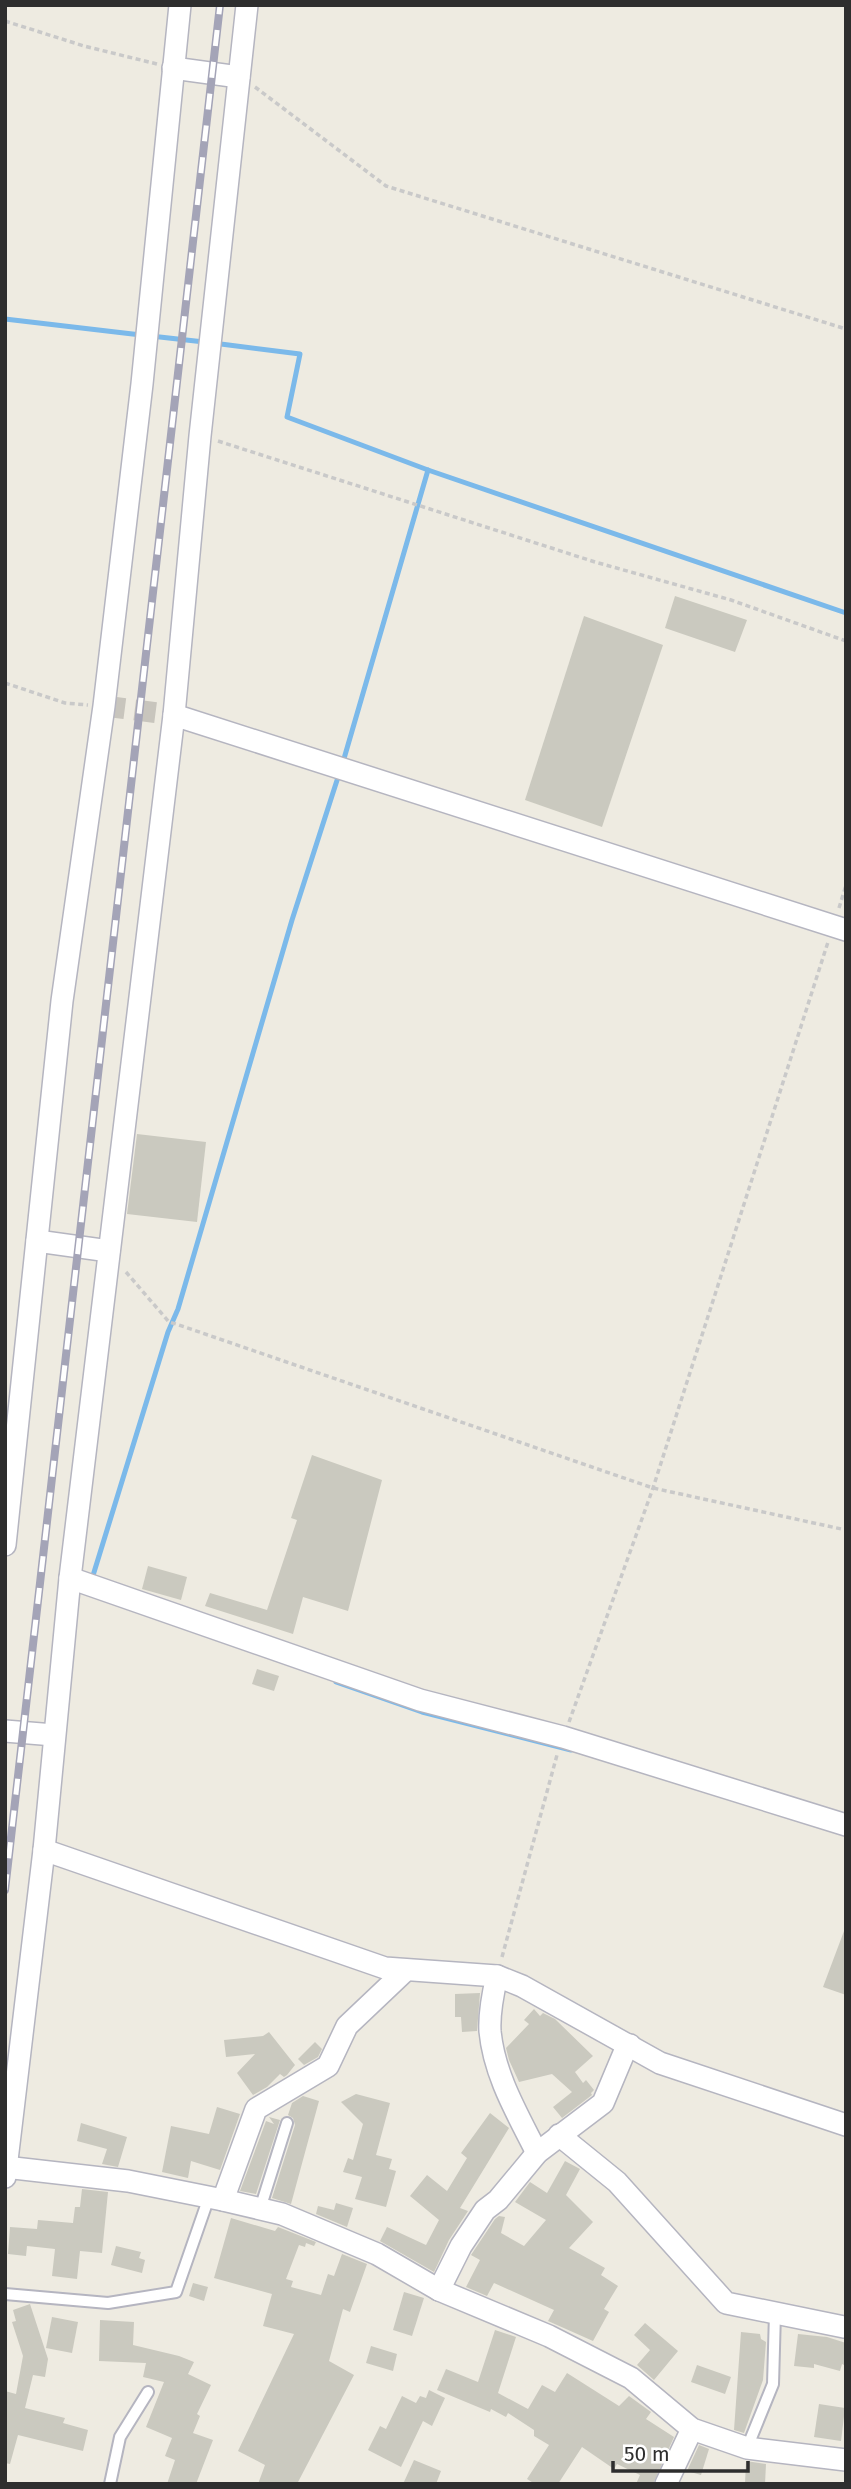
<svg xmlns="http://www.w3.org/2000/svg" width="851" height="2489" font-family="'Fira Sans',sans-serif">
<style>
.lines{fill:none;stroke-linecap:round;stroke-linejoin:round}
.stream{stroke:#7bb9ea;stroke-width:5}
.building{fill:#cac9bf}
.minor-tunnel{stroke:#c8c5bd;stroke-width:21;stroke-dasharray:21 10;stroke-linecap:butt}
.service-casing{stroke:#b5b5c0;stroke-width:14}
.minor-casing{stroke:#b5b5c0;stroke-width:24}
.path{stroke:#c9c9c9;stroke-width:3.5;stroke-dasharray:5 3.5;stroke-linecap:butt}
.service{stroke:#fff;stroke-width:10}
.minor{stroke:#fff;stroke-width:21}
.rail-casing{stroke:#a4a4b7;stroke-width:8}
.rail{stroke:#fff;stroke-width:5;stroke-dasharray:16;stroke-linecap:butt}
</style>
<rect width="100%" height="100%" fill="#eeebe1"/>
<g class="lines">
<g class="stream">
<path d="M 5,319 L 141,335"/>
<path d="M 151,336 L 204,342"/>
<path d="M 213,343 L 300,354 L 287,417 L 428,470 L 846,613"/>
<path d="M 343,762 L 428,470"/>
<path d="M 91,1582 L 168,1332 L 178,1309 L 292,920 L 340,771"/>
<path d="M 336,1682 L 422,1712 L 571,1750"/>
</g>
</g>
<g class="building">
<path d="M 675,596 L 747,620 L 735,652 L 665,628 Z"/>
<path d="M 584,616 L 663,645 L 602,827 L 525,800 Z"/>
<path d="M 137,1134 L 206,1142 L 197,1222 L 127,1214 Z"/>
<path d="M 312,1455 L 382,1480 L 348,1611 L 303,1597 L 293,1634 L 205,1606 L 210,1593 L 267,1610 L 297,1520 L 291,1518 Z"/>
<path d="M 148,1566 L 187,1577 L 181,1600 L 142,1589 Z"/>
<path d="M 257,1669 L 279,1676 L 274,1691 L 252,1684 Z"/>
<path d="M 844,1931 L 846,1931 L 846,1995 L 823,1987 Z"/>
<path d="M 480,1993 L 477,2031 L 462,2032 L 461,2017 L 455,2017 L 455,1994 Z"/>
<path d="M 534,2009 L 540,2016 L 543,2013 L 555,2019 L 593,2056 L 575,2072 L 583,2083 L 586,2080 L 594,2090 L 591,2093 L 592,2095 L 562,2118 L 553,2107 L 572,2092 L 552,2074 L 519,2082 L 509,2060 L 506,2048 L 529,2024 L 524,2020 Z"/>
<path d="M 269,2032 L 295,2065 L 287,2075 L 284,2077 L 280,2074 L 267,2087 L 253,2095 L 237,2073 L 255,2054 L 226,2057 L 224,2040 L 263,2036 Z"/>
<path d="M 315,2042 L 322,2049 L 318,2057 L 304,2065 L 298,2059 Z"/>
<path d="M 356,2094 L 390,2103 L 376,2155 L 392,2159 L 389,2169 L 396,2171 L 386,2207 L 355,2199 L 362,2177 L 343,2172 L 348,2158 L 353,2160 L 363,2124 L 341,2102 Z"/>
<path d="M 303,2096 L 319,2101 L 291,2204 L 272,2198 L 295,2125 L 293,2118 L 288,2115 L 292,2103 Z"/>
<path d="M 217,2107 L 240,2114 L 220,2170 L 191,2161 L 188,2178 L 162,2172 L 171,2126 L 209,2134 Z"/>
<path d="M 490,2113 L 509,2128 L 460,2208 L 468,2211 L 449,2240 L 434,2272 L 380,2241 L 387,2227 L 426,2245 L 439,2220 L 410,2196 L 427,2175 L 447,2191 L 467,2158 L 461,2153 Z"/>
<path d="M 269,2117 L 280,2120 L 256,2194 L 240,2191 L 266,2121 L 274,2124 Z"/>
<path d="M 81,2123 L 127,2137 L 118,2167 L 102,2164 L 107,2149 L 77,2141 Z"/>
<path d="M 565,2161 L 580,2169 L 566,2195 L 593,2222 L 569,2248 L 605,2268 L 601,2275 L 618,2286 L 604,2309 L 609,2312 L 593,2341 L 548,2321 L 554,2310 L 494,2283 L 487,2296 L 466,2287 L 480,2260 L 471,2255 L 495,2219 L 499,2216 L 505,2217 L 501,2233 L 524,2246 L 546,2220 L 515,2202 L 530,2182 L 547,2193 Z"/>
<path d="M 82,2189 L 108,2192 L 102,2253 L 80,2251 L 77,2279 L 52,2276 L 55,2249 L 27,2246 L 26,2256 L 8,2254 L 10,2227 L 37,2229 L 38,2220 L 73,2223 L 75,2207 L 80,2207 Z"/>
<path d="M 336,2203 L 353,2208 L 347,2227 L 316,2214 L 318,2206 L 334,2210 Z"/>
<path d="M 231,2218 L 275,2231 L 278,2227 L 316,2242 L 314,2246 L 306,2243 L 305,2247 L 299,2245 L 286,2279 L 293,2281 L 291,2287 L 321,2295 L 328,2274 L 334,2276 L 342,2254 L 367,2264 L 350,2312 L 343,2309 L 329,2361 L 354,2375 L 297,2484 L 258,2484 L 265,2465 L 238,2451 L 294,2334 L 263,2326 L 272,2294 L 214,2278 Z"/>
<path d="M 116,2246 L 141,2252 L 139,2258 L 145,2260 L 142,2273 L 111,2265 Z"/>
<path d="M 193,2283 L 208,2287 L 204,2301 L 189,2296 Z"/>
<path d="M 404,2292 L 424,2298 L 412,2336 L 393,2330 Z"/>
<path d="M 30,2304 L 48,2359 L 45,2377 L 33,2375 L 25,2408 L 65,2418 L 63,2423 L 88,2430 L 83,2451 L 18,2435 L 10,2464 L 5,2463 L 5,2391 L 16,2394 L 23,2356 L 12,2322 L 16,2321 L 13,2310 Z"/>
<path d="M 52,2317 L 78,2322 L 72,2353 L 46,2348 Z"/>
<path d="M 100,2320 L 134,2322 L 133,2345 L 179,2356 L 194,2362 L 188,2374 L 211,2385 L 197,2414 L 200,2416 L 193,2433 L 213,2440 L 196,2484 L 167,2484 L 175,2460 L 165,2456 L 172,2438 L 146,2427 L 164,2382 L 143,2377 L 146,2363 L 99,2361 Z"/>
<path d="M 645,2323 L 678,2351 L 654,2380 L 637,2365 L 650,2350 L 634,2335 Z"/>
<path d="M 495,2330 L 516,2337 L 498,2393 L 528,2409 L 542,2385 L 555,2392 L 567,2373 L 619,2406 L 629,2396 L 651,2412 L 646,2419 L 674,2437 L 653,2484 L 636,2484 L 640,2475 L 617,2464 L 614,2469 L 582,2447 L 558,2484 L 535,2484 L 527,2479 L 549,2445 L 534,2436 L 534,2430 L 508,2413 L 506,2417 L 491,2409 L 490,2412 L 437,2390 L 446,2369 L 478,2382 Z"/>
<path d="M 741,2332 L 760,2334 L 761,2339 L 766,2342 L 763,2380 L 744,2433 L 734,2430 Z"/>
<path d="M 798,2334 L 827,2337 L 846,2343 L 846,2366 L 842,2364 L 840,2371 L 814,2364 L 814,2368 L 794,2366 Z"/>
<path d="M 371,2346 L 397,2354 L 393,2371 L 366,2363 Z"/>
<path d="M 697,2365 L 731,2377 L 725,2394 L 691,2382 Z"/>
<path d="M 429,2390 L 445,2398 L 432,2426 L 423,2421 L 401,2467 L 368,2450 L 380,2426 L 386,2429 L 402,2396 L 416,2403 L 420,2396 L 426,2398 Z"/>
<path d="M 819,2404 L 845,2408 L 841,2441 L 814,2437 Z"/>
<path d="M 699,2445 L 709,2449 L 701,2475 L 687,2471 Z"/>
<path d="M 414,2460 L 441,2471 L 436,2484 L 403,2484 Z"/>
<path d="M 746,2461 L 766,2464 L 765,2484 L 745,2484 Z"/>
</g>
<g class="lines">
<path class="minor-tunnel" d="M 104,706 L 174,715"/>
<defs>
<g id="service">
<path d="M 260,2209 L 287,2123"/>
<path d="M 5,2294 L 108,2303 L 176,2292 L 209,2197"/>
<path d="M 747,2448 L 773,2384 L 775,2313"/>
<path d="M 110,2484 L 120,2437 L 148,2392"/>
</g>
<g id="minor">
<path d="M 173,68 L 239,77"/>
<path d="M 174,715 L 846,930"/>
<path d="M 37,1241 L 109,1251"/>
<path d="M 5,1545 L 62,1001 L 104,706 L 142,384 L 180,5"/>
<path d="M 70,1578 L 420,1700 L 563,1737 L 846,1825"/>
<path d="M 5,1731 L 54,1735"/>
<path d="M 44,1850 L 385,1968 L 497,1976 L 522,1986 L 660,2063 L 846,2125"/>
<path d="M 497,1976 C 493,1993 489,2013 490,2031 C 494,2075 518,2115 537,2153"/>
<path d="M 559,2135 L 617,2182 L 726,2303 L 844,2327"/>
<path d="M 5,2167 L 128,2181 L 223,2200 L 282,2214 L 377,2254 L 439,2290 L 549,2336 L 631,2378 L 692,2429 L 747,2448 L 846,2460"/>
<path d="M 5,2177 L 44,1850 L 70,1578 L 174,715 L 200,436 L 247,5"/>
<path d="M 223,2200 L 256,2109 L 328,2066 L 347,2026 L 406,1970"/>
<path d="M 439,2290 L 461,2246 L 485,2210 L 498,2200 L 537,2153 L 603,2103 L 624,2053 L 630,2045"/>
<path d="M 666,2484 L 692,2429"/>
</g>
</defs>
<use href="#service" class="service-casing"/>
<use href="#minor" class="minor-casing"/>
<g class="path">
<path d="M 5,21 L 84,46 L 157,64"/>
<path d="M 255,87 L 386,186 L 846,329"/>
<path d="M 218,441 L 595,562 L 731,600 L 846,641"/>
<path d="M 5,683 L 65,703 L 88,705"/>
<path d="M 839,908 L 846,885"/>
<path d="M 126,1272 L 169,1322 L 176,1324 L 653,1488 L 846,1530"/>
<path d="M 569,1722 L 653,1488 L 828,942"/>
<path d="M 502,1957 L 557,1755"/>
</g>
<use href="#service" class="service"/>
<use href="#minor" class="minor"/>
<defs>
<path id="rail" d="M 5,1890 L 220,5"/>
</defs>
<use href="#rail" class="rail-casing"/>
<use href="#rail" class="rail"/>
</g>
<rect width="851" height="2489" fill="none" stroke="#2e2e2e" stroke-width="14"/>
<path d="M613 2461v10h135v-10" fill="none" stroke="#2e2e2e" stroke-width="3.5"/>
<text x="624" y="2461" font-size="21" fill="#2e2e2e" stroke="#ffffff" stroke-width="5" paint-order="stroke">50 m</text>
</svg>
